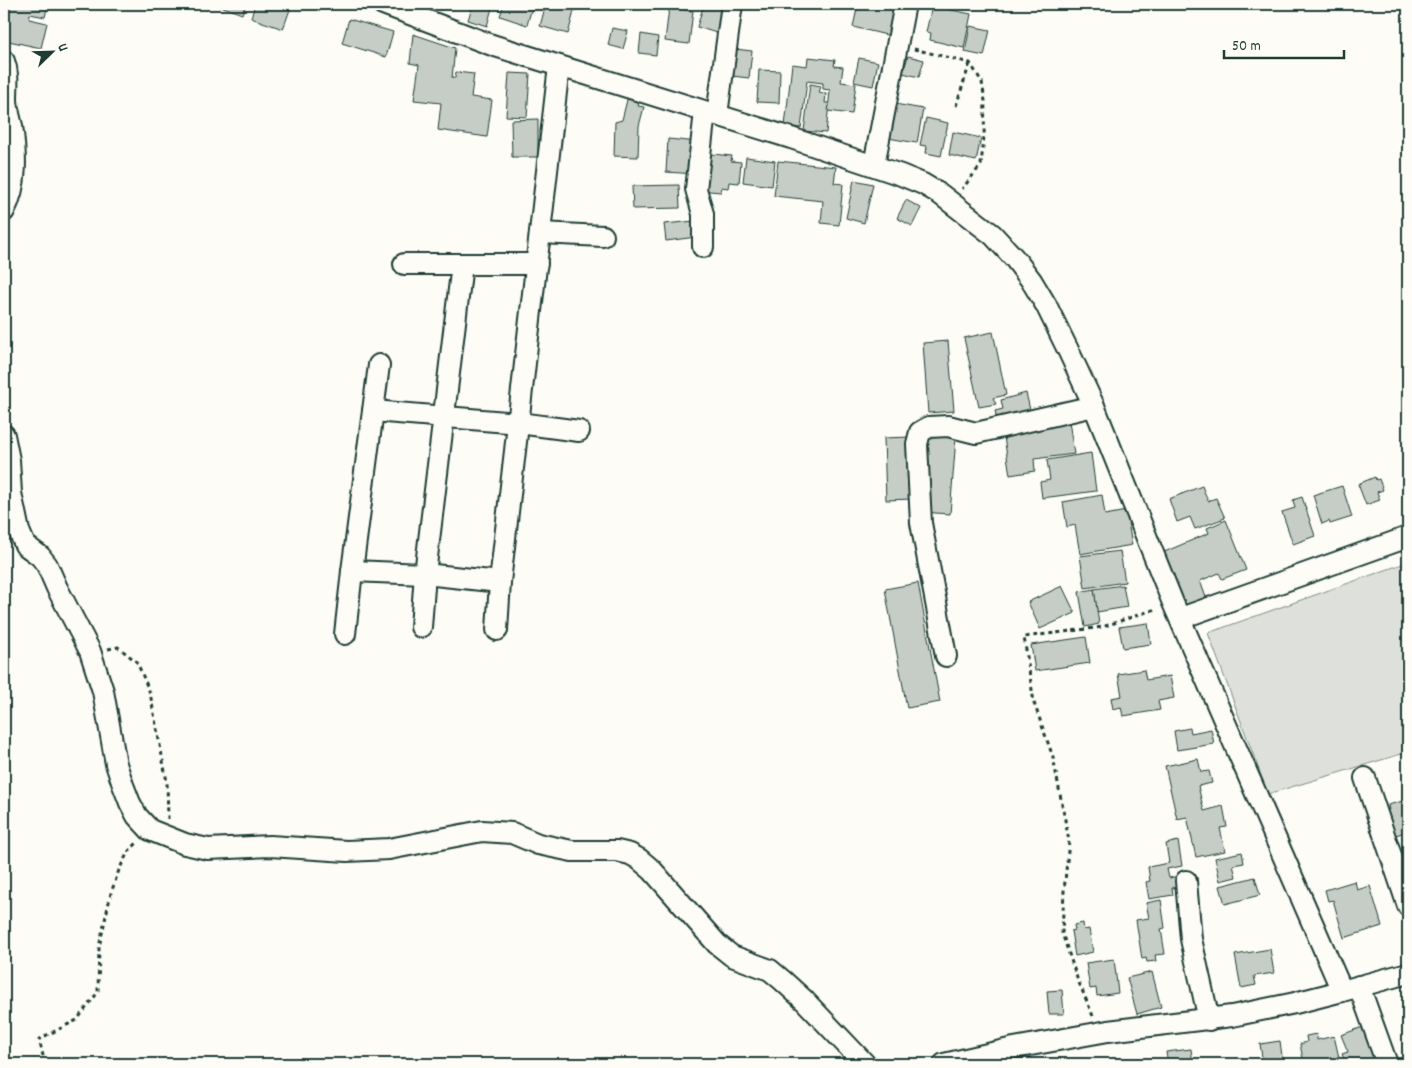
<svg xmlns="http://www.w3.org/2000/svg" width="1412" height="1068" font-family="Dekko,sans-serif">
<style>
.green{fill:#dde0db;stroke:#7e8e88}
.building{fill:#c6cdc7;stroke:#1f3d34}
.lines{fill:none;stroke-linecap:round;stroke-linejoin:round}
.minor-casing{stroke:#1f3d34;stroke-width:24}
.path{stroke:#1f3d34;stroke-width:3;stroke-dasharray:4 4;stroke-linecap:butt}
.minor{stroke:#fdfcf7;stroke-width:20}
</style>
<rect width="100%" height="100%" fill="#fdfcf7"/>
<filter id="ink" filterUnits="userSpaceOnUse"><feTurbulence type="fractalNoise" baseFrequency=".02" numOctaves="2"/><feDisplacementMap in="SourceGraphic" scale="10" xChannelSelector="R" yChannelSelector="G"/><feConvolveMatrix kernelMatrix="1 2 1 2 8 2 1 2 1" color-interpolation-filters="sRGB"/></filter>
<g filter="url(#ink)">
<path class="green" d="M 1408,562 L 1408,752 L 1268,794 L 1208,633 Z"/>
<g class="building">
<path d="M 4,4 L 48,4 L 45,17 L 30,14 L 29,19 L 47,23 L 41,48 L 4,40 Z"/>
<path d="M 215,4 L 246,4 L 242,14 Z"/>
<path d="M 255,4 L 292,4 L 283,29 L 251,18 Z"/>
<path d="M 473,4 L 493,4 L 487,26 L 468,20 Z"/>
<path d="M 504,4 L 533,4 L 527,25 L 500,16 Z"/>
<path d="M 546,4 L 576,4 L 568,34 L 540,26 Z"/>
<path d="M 704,4 L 718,4 L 727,6 L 720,34 L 697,27 Z"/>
<path d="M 858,4 L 885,4 L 897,7 L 891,36 L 853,27 Z"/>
<path d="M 932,6 L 971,14 L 964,48 L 930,40 L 931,33 L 926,32 Z"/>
<path d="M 669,8 L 693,11 L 689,44 L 665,41 Z"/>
<path d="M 349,19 L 393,32 L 386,57 L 342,43 Z"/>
<path d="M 970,26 L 990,30 L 984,56 L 965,52 Z"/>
<path d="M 612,28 L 628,31 L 623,49 L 608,45 Z"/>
<path d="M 413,34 L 455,48 L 452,78 L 455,78 L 456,72 L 474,74 L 471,97 L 492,100 L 487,137 L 438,130 L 441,103 L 414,100 L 419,65 L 410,63 Z"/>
<path d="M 641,34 L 658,37 L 656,55 L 639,53 Z"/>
<path d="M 735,49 L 752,51 L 749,78 L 732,76 Z"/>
<path d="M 908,56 L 924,60 L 919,77 L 903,73 Z"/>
<path d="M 808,57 L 835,60 L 834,66 L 843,67 L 841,82 L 856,84 L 852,114 L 828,111 L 830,90 L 823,89 L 823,83 L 807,81 L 801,128 L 785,126 L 792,64 L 807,66 Z"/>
<path d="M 859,58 L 878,62 L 873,86 L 854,82 Z"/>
<path d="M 759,70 L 780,71 L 779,103 L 757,102 Z"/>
<path d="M 509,73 L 530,74 L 527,117 L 506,116 Z"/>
<path d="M 810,84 L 821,86 L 819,93 L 826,94 L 825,103 L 829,103 L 826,133 L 804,131 Z"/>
<path d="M 628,96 L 640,99 L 638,106 L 644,107 L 639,126 L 638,157 L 614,156 L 615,122 L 622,120 Z"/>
<path d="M 895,104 L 923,109 L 917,143 L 888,138 Z"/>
<path d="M 926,118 L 948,123 L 941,156 L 926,153 L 927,146 L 920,145 Z"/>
<path d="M 538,119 L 538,157 L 512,157 L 511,120 Z"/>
<path d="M 953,132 L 981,138 L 976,161 L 949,155 Z"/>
<path d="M 668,139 L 698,142 L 696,174 L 666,172 Z"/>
<path d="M 702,153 L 732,156 L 731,161 L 741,162 L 739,183 L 729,182 L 728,188 L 722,187 L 721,192 L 698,190 Z"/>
<path d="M 746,157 L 775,161 L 772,186 L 743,182 Z"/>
<path d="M 778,161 L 836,167 L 834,183 L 843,184 L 839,225 L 821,223 L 823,201 L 774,196 Z"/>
<path d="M 854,180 L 873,184 L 864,223 L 846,218 Z"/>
<path d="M 679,185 L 680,208 L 633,209 L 632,186 Z"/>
<path d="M 906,200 L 921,208 L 912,226 L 897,218 Z"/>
<path d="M 695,221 L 696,237 L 666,241 L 664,224 Z"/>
<path d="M 993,332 L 1006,395 L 993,398 L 996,404 L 979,407 L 964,338 Z"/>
<path d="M 948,341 L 954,411 L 928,413 L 923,343 Z"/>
<path d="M 1026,393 L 1032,418 L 999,426 L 995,411 L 1003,409 L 1001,400 Z"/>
<path d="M 1069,421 L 1074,454 L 1034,459 L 1035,471 L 1010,475 L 1003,431 Z"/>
<path d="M 927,435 L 956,437 L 950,514 L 922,512 Z"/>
<path d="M 910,437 L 912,499 L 886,500 L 884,438 Z"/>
<path d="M 1091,453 L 1096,491 L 1042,498 L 1040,482 L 1050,480 L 1047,460 Z"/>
<path d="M 1375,477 L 1376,480 L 1379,479 L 1383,490 L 1377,492 L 1380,500 L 1366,505 L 1358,484 Z"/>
<path d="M 1202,486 L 1208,501 L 1216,498 L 1225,518 L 1195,529 L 1190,517 L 1177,522 L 1169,499 Z"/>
<path d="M 1342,486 L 1352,517 L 1330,524 L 1329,521 L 1322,524 L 1313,495 Z"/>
<path d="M 1102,495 L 1105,515 L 1126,511 L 1132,545 L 1080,554 L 1075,525 L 1067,527 L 1063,502 Z"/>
<path d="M 1302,497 L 1315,536 L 1293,544 L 1282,512 L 1295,508 L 1293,500 Z"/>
<path d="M 1226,520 L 1246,570 L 1222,579 L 1219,573 L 1200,581 L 1207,600 L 1185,609 L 1162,553 L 1209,533 L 1207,528 Z"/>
<path d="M 1120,551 L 1125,582 L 1085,588 L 1080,556 Z"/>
<path d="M 918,583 L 940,702 L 907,708 L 885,589 Z"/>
<path d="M 1123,585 L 1127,607 L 1097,612 L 1094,589 Z"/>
<path d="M 1062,586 L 1075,613 L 1040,629 L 1028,602 Z"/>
<path d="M 1094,589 L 1099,624 L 1085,627 L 1079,592 Z"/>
<path d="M 1148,623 L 1151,644 L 1123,648 L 1119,627 Z"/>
<path d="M 1086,637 L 1090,663 L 1035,671 L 1031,645 Z"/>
<path d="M 1144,670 L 1146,680 L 1170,676 L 1174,698 L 1158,701 L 1160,710 L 1123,716 L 1121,707 L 1113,709 L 1111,698 L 1122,696 L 1118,674 Z"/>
<path d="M 1190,728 L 1191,733 L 1211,729 L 1214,744 L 1177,750 L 1174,731 Z"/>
<path d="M 1198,759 L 1201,772 L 1209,771 L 1212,783 L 1198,786 L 1204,811 L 1223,806 L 1227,827 L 1220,828 L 1225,851 L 1196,857 L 1187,817 L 1177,819 L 1165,766 Z"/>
<path d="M 1403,801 L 1405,808 L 1408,806 L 1408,831 L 1393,836 L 1385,812 L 1389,810 L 1388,805 Z"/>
<path d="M 1178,841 L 1182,866 L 1167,869 L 1169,878 L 1179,876 L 1181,887 L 1172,888 L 1173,895 L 1149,899 L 1146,882 L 1150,881 L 1148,867 L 1169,863 L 1166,844 Z"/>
<path d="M 1408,851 L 1408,878 L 1399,854 Z"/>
<path d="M 1242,852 L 1244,863 L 1233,865 L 1236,877 L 1220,881 L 1215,858 Z"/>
<path d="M 1255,877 L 1260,895 L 1225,904 L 1220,886 Z"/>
<path d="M 1355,881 L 1357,890 L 1370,886 L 1382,926 L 1344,938 L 1333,900 L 1328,901 L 1325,890 Z"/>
<path d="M 1161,900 L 1165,928 L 1161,929 L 1165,954 L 1155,955 L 1156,961 L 1147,962 L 1146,958 L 1142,959 L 1136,920 L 1149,918 L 1146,903 Z"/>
<path d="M 1083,923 L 1084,930 L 1089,929 L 1093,952 L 1075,956 L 1071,931 L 1075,930 L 1074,925 Z"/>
<path d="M 1270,949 L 1274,973 L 1254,976 L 1256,985 L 1241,988 L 1235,955 Z"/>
<path d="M 1114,959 L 1118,993 L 1097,996 L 1096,988 L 1090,989 L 1086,963 Z"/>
<path d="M 1152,972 L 1161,1007 L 1137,1014 L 1127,978 Z"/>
<path d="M 1062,990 L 1064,1014 L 1049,1014 L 1047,991 Z"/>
<path d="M 1363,1027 L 1375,1063 L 1346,1064 L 1342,1054 L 1348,1052 L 1341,1035 Z"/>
<path d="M 1316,1034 L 1317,1040 L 1334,1036 L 1340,1062 L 1331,1064 L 1304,1064 L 1300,1044 L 1307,1042 L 1306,1036 Z"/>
<path d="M 1280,1041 L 1283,1064 L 1263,1064 L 1260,1044 Z"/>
<path d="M 1191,1049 L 1193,1064 L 1168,1064 L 1166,1052 Z"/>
</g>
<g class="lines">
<defs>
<g id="minor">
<path d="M 383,4 L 492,45 L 791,138 L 901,175 L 923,184 L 940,194 L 993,235 L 1015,259 L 1031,280 L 1046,305 L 1069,352 L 1094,406 L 1173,603 L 1342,991 L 1408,973"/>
<path d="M 4,61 C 9,74 7,86 7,99 C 7,108 10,118 12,126 C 16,154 18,185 4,211"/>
<path d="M 717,115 L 732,4"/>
<path d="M 874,165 L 905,4"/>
<path d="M 540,233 L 603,236"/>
<path d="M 703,247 L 703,214 L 696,189 L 705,112"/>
<path d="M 404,264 L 537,264"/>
<path d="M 373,411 L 519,423 L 579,431"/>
<path d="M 4,435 L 9,460 L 11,493 L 19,531 L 25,545 L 40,556 L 47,565 L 57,588 L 90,651 L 103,691 L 116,764 L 123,785 L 130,803 L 137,816 L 150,830 L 185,844 L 208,849 L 270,846 L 347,851 L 389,849 L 482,831 L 512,833 L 538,844 L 572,851 L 617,851 L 630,854 L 639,859 L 652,870 L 717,944 L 732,956 L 770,970 L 782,980 L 804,1000 L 865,1064"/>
<path d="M 352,571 L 425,574 L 500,582"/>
<path d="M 1181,618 L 1408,537"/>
<path d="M 421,627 L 425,574 L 462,264"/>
<path d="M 497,630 L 500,582 L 559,66"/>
<path d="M 345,634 L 352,571 L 379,365"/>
<path d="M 946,656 L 921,523 L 917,444 L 920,432 L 929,427 L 948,426 L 976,433 L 1094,406"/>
<path d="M 1365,778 L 1408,906"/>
<path d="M 1186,881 L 1191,939 L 1209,1020"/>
<path d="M 1359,986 L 1387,1064"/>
<path d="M 944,1064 L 1014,1048 L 1108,1031 L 1232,1016 L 1295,1003 L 1342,991"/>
</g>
</defs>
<use href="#minor" class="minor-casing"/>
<g class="path">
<path d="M 914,49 L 970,63 L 982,82 L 985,101 L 984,136 L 981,165 L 962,189"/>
<path d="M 956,106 L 970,63"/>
<path d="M 108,649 L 118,647 L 137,662 L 150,693 L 167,782 L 168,819"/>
<path d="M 1093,1016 L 1077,978 L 1062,933 L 1064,891 L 1069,841 L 1053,757 L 1034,703 L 1024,637 L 1102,627 L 1156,609"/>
<path d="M 45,1064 L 39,1039 L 77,1020 L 98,992 L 99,947 L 111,893 L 119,870 L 128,852 L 139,841"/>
</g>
<use href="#minor" class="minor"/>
</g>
</g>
<rect width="1412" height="1068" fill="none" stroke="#fdfcf7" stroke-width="20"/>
<rect x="10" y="10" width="1392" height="1048" fill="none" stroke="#1f3d34" stroke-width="2" filter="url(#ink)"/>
<g transform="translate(52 52) rotate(67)" stroke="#fdfcf7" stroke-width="4" paint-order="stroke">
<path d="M0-4L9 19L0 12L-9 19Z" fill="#1f3d34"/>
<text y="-8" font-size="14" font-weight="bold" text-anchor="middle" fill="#1f3d34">U</text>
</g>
<path d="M1224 50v8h120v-8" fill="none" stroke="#1f3d34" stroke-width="2.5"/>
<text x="1232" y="50" font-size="15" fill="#1f3d34" stroke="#fdfcf7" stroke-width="4" paint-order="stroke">50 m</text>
</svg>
